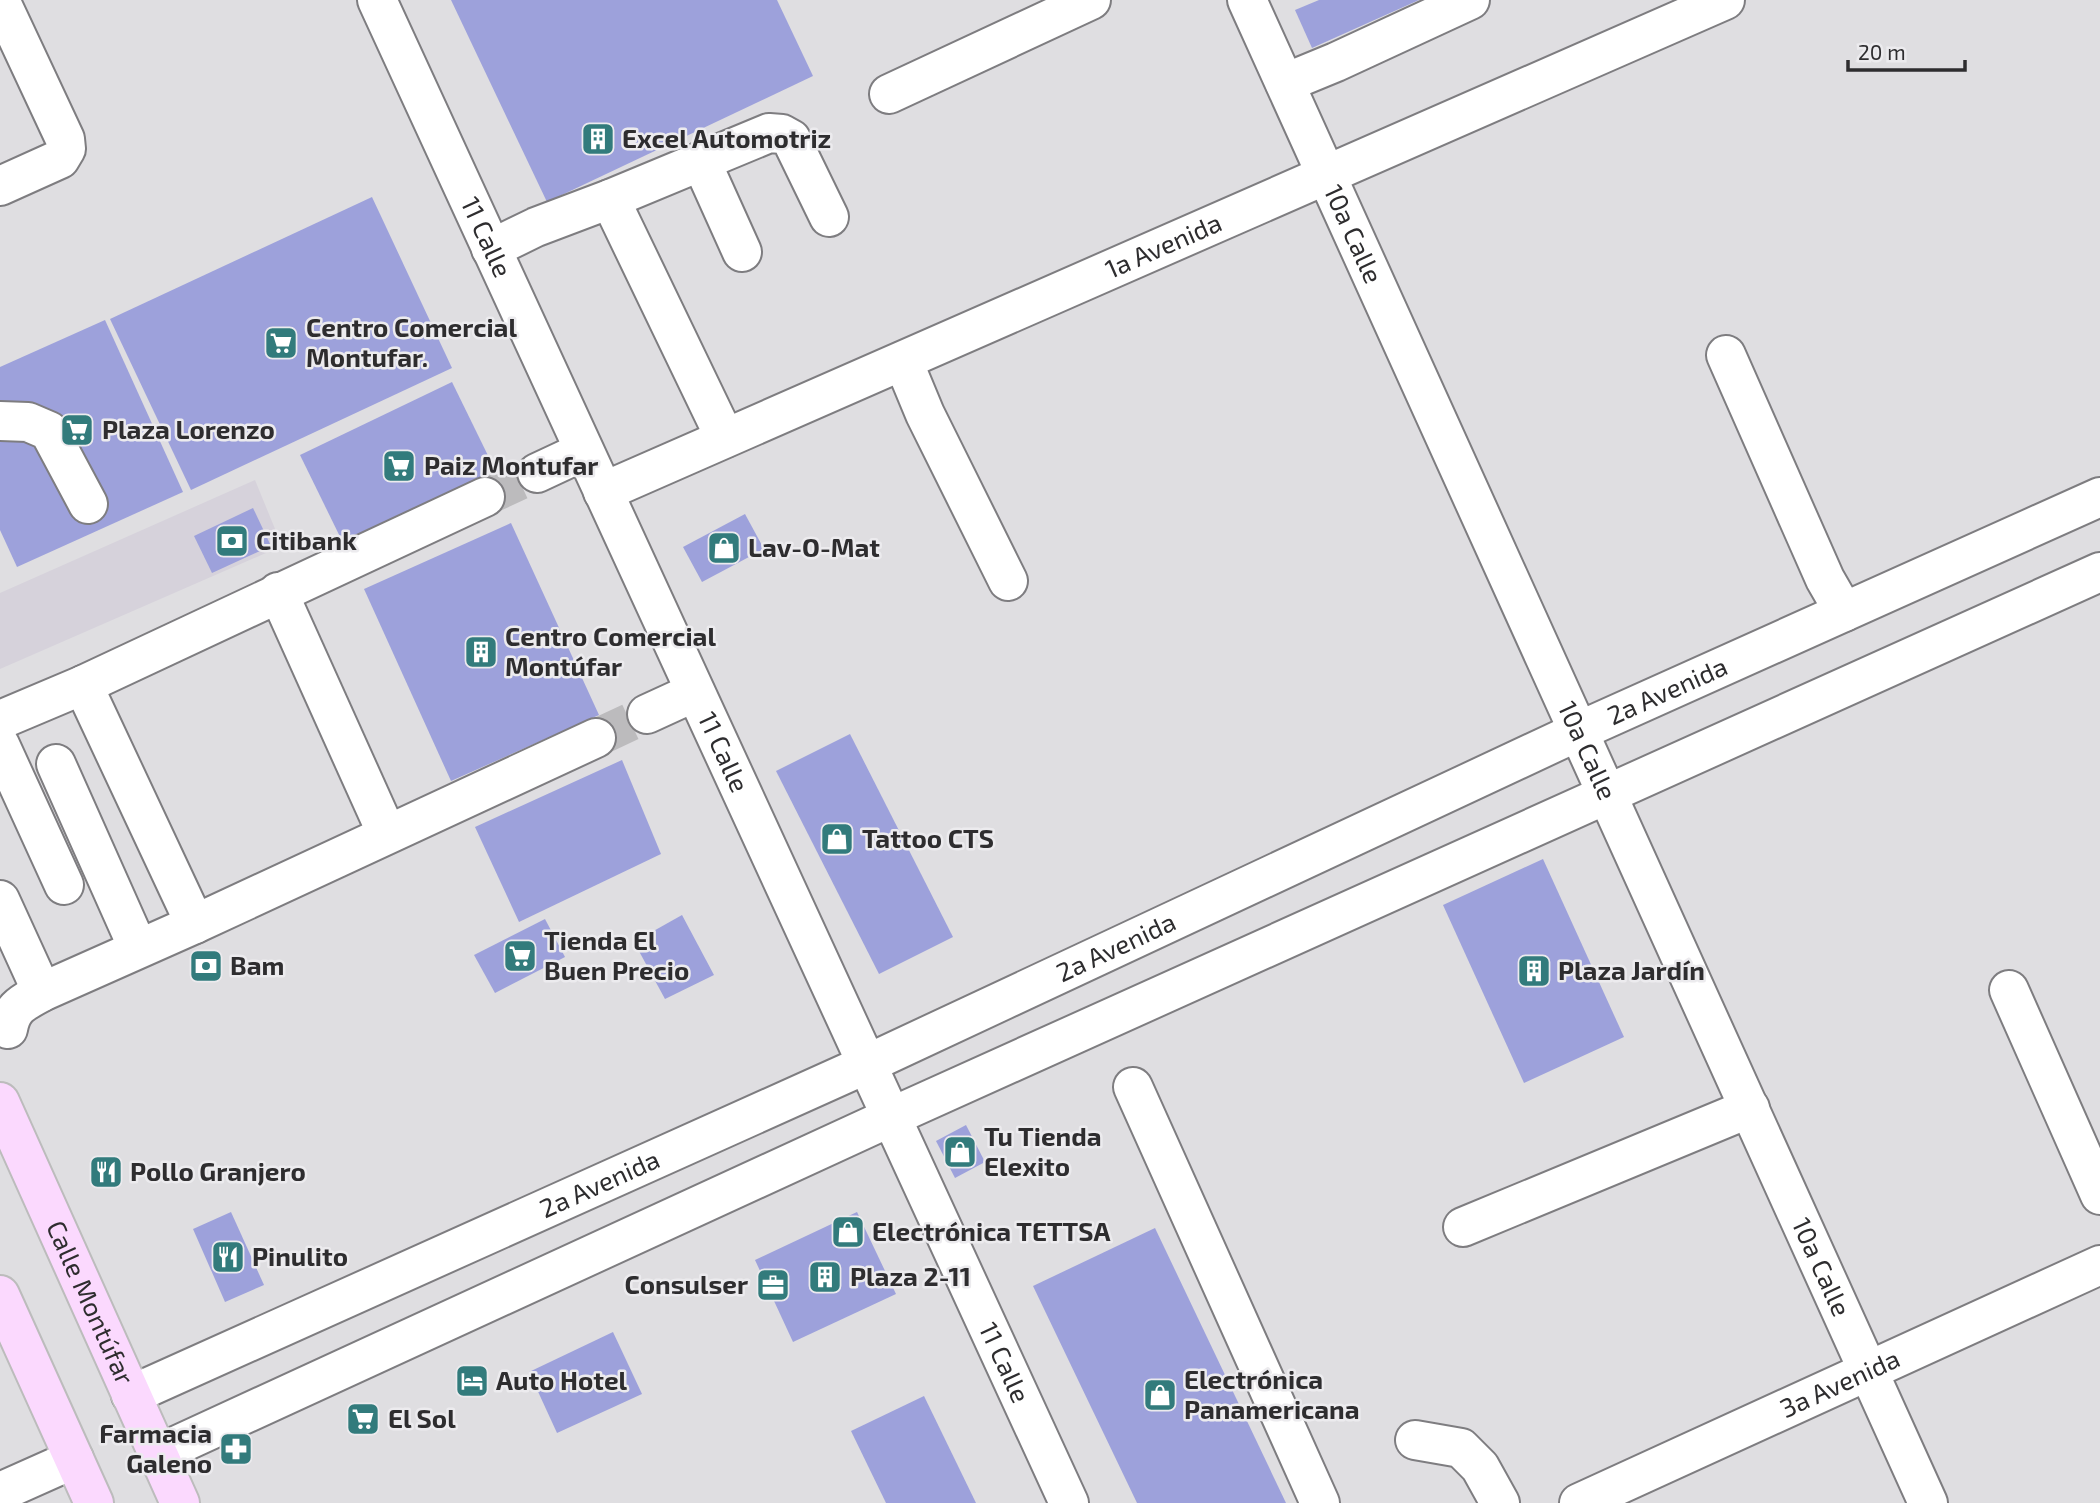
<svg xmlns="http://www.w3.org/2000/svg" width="2100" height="1503" font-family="'Exo 2',sans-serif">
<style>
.built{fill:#d6d2db}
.building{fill:#9da1db}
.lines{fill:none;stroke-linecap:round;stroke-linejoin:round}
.minor-tunnel{stroke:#bcbbbd;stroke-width:38;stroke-dasharray:38 19;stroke-linecap:butt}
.minor-casing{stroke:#7e7d80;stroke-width:42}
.major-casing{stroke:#bcbcbc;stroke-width:42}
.minor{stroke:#fff;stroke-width:38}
.major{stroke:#fbd9fe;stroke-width:38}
.labels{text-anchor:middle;stroke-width:5;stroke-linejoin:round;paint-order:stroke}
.poi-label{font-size:26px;font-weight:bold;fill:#2e2d2f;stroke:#ecebee;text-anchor:start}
.street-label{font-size:26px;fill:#2e2d2f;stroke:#ecebee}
</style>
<rect width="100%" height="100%" fill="#dfdee1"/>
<path class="built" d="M 255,480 L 282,546 L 0,669 L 0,593 Z"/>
<g class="building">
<path d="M 451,0 L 777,0 L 813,76 L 547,202 Z"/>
<path d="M 1319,0 L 1419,0 L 1312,48 L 1295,10 Z"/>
<path d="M 372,197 L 452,368 L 191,490 L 110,319 Z"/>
<path d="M 105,320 L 183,492 L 17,567 L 0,530 L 0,367 Z"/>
<path d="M 452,382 L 499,478 L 347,551 L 300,455 Z"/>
<path d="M 253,508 L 271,546 L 212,573 L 194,536 Z"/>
<path d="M 745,514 L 764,549 L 702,582 L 683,547 Z"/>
<path d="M 511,523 L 599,715 L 451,781 L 364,589 Z"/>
<path d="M 850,734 L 953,937 L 879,974 L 776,771 Z"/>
<path d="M 622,760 L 661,854 L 519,922 L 475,827 Z"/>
<path d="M 1543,859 L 1624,1037 L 1524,1083 L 1443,905 Z"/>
<path d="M 682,915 L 714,975 L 665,999 L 634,942 Z"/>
<path d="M 545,919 L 565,957 L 495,993 L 474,955 Z"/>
<path d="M 966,1125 L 985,1162 L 955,1178 L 936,1141 Z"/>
<path d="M 231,1212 L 264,1285 L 225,1302 L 193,1229 Z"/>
<path d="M 857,1212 L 896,1294 L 793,1342 L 755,1260 Z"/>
<path d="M 1155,1228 L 1286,1503 L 1137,1503 L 1033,1286 Z"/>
<path d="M 613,1332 L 642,1394 L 557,1433 L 529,1372 Z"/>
<path d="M 924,1396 L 976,1503 L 886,1503 L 851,1431 Z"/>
</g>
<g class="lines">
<g class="minor-tunnel">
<path d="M 485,497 L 537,473"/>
<path d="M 596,738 L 647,714"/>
</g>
<defs>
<g id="minor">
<path id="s1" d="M 377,0 L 1069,1503"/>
<path id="s2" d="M 1247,0 L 1928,1503"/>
<path d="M 1285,83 L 1336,62 L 1470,0"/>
<path d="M 889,94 L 1091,0"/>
<path d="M 701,161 L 742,252"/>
<path d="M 0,186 L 60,159 L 66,149 L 65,139 L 0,0"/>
<path d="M 610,199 L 725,438"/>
<path d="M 491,249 L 536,227 L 610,199 L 769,133 L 782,134 L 791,139 L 829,217"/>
<path d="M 1726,355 L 1825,579 L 1844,612"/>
<path d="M 903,361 L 925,414 L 1008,581"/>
<path d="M 0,421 L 28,422 L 49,431 L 88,504"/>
<path d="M 537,473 L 584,451"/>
<path id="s3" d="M 603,492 L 1725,0"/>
<path d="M 278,592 L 387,834"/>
<path d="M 83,685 L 195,924"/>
<path d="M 647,714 L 695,692"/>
<path d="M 0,720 L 83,685 L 485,497"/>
<path d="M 0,745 L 64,885"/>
<path d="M 56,764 L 138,948"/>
<path d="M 0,900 L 42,992"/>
<path d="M 2009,990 L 2100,1195"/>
<path d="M 8,1029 C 12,1006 23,1003 42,992 L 195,924 L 596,738"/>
<path d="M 1133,1087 L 1320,1503"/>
<path d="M 1463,1227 L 1750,1108"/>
<path id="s4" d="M 131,1395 L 867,1064 L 1579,731 L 2100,497"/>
<path d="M 1415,1440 L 1461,1448 L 1480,1467 L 1500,1503"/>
<path d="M 158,1454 L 891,1117 L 2100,572"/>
<path d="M 0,1492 L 74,1459"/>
<path id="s5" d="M 1579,1503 L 2100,1265"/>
</g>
<g id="major">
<path id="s6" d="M 0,1102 L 180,1503"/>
<path d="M 0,1295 L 94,1503"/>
</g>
</defs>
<use href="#minor" class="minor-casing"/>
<use href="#major" class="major-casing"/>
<use href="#minor" class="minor"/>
<use href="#major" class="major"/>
</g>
<defs>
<symbol id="building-square" viewBox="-11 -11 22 22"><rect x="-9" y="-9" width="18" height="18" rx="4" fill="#327b7c" stroke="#ecebee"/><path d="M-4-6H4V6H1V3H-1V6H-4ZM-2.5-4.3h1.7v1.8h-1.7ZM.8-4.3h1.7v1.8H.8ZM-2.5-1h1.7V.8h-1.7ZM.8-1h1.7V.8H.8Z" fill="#fff"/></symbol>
<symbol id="supermarket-square" viewBox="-11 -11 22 22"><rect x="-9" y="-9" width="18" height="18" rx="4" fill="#327b7c" stroke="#ecebee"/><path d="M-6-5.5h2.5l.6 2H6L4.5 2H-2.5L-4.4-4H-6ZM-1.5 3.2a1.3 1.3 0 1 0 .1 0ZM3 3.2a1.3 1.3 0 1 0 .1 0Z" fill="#fff"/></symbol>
<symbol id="bank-square" viewBox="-11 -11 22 22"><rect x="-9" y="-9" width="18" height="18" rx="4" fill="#327b7c" stroke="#ecebee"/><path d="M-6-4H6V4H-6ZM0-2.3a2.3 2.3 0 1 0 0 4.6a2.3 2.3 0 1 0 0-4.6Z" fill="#fff"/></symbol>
<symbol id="shop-square" viewBox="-11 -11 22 22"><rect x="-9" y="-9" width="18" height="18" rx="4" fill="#327b7c" stroke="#ecebee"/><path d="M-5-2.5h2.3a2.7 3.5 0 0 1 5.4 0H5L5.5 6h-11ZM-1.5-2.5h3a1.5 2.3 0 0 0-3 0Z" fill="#fff"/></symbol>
<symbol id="restaurant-square" viewBox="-11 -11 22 22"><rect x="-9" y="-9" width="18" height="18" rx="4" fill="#327b7c" stroke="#ecebee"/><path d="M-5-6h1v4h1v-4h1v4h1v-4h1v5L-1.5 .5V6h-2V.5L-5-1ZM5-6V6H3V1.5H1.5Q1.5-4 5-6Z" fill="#fff"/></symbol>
<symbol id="office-square" viewBox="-11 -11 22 22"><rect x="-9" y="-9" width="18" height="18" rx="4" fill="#327b7c" stroke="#ecebee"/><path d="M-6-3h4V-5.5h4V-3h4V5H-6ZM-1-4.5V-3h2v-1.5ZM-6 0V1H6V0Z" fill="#fff"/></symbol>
<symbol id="hotel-square" viewBox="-11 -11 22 22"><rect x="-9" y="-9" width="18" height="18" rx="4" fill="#327b7c" stroke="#ecebee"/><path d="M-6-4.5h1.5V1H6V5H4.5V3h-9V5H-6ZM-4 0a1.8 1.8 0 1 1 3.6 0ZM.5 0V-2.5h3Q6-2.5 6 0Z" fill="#fff"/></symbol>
<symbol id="pharmacy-square" viewBox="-11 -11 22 22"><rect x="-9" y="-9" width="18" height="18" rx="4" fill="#327b7c" stroke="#ecebee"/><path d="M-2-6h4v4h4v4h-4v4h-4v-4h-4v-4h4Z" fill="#fff"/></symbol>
</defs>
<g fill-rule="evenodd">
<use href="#building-square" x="579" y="120" width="38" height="38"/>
<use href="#supermarket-square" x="262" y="324" width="38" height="38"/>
<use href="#supermarket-square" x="58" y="411" width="38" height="38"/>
<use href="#supermarket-square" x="380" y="447" width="38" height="38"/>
<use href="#bank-square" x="213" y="522" width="38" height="38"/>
<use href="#shop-square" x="705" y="529" width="38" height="38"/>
<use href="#building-square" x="462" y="633" width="38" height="38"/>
<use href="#shop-square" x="818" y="820" width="38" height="38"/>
<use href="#supermarket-square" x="501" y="937" width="38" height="38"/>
<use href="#bank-square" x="187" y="947" width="38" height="38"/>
<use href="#building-square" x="1515" y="952" width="38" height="38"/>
<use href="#shop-square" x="941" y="1133" width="38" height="38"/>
<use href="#restaurant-square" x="87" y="1153" width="38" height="38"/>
<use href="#shop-square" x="829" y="1213" width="38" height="38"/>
<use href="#restaurant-square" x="209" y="1238" width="38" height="38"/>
<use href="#building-square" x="806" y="1258" width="38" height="38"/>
<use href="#office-square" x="754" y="1266" width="38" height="38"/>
<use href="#hotel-square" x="453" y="1362" width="38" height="38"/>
<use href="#shop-square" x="1141" y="1376" width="38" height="38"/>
<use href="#supermarket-square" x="344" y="1400" width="38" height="38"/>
<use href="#pharmacy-square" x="217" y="1430" width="38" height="38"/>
</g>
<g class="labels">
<g class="poi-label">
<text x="622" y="148">Excel Automotriz</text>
<text x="306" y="337">Centro Comercial<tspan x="306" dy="30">Montufar.</tspan></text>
<text x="102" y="439">Plaza Lorenzo</text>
<text x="424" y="475">Paiz Montufar</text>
<text x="256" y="550">Citibank</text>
<text x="748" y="557">Lav-O-Mat</text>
<text x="505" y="646">Centro Comercial<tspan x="505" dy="30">Montúfar</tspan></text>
<text x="862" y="848">Tattoo CTS</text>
<text x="544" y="950">Tienda El<tspan x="544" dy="30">Buen Precio</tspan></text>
<text x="230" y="975">Bam</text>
<text x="1558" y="980">Plaza Jardín</text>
<text x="984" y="1146">Tu Tienda<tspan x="984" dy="30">Elexito</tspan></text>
<text x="130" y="1181">Pollo Granjero</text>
<text x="872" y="1241">Electrónica TETTSA</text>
<text x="252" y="1266">Pinulito</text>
<text x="850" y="1286">Plaza 2-11</text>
<text x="748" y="1294" text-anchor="end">Consulser</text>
<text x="1184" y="1389">Electrónica<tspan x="1184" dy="30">Panamericana</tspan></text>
<text x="496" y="1390">Auto Hotel</text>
<text x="388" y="1428">El Sol</text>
<text x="212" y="1443" text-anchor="end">Farmacia<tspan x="212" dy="30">Galeno</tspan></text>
</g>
<g class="street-label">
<text dy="9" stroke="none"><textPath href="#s2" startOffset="257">10a Calle</textPath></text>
<text dy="9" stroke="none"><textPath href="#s1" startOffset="261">11 Calle</textPath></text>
<text dy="9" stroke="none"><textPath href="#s3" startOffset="612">1a Avenida</textPath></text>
<text dy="9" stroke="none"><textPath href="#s4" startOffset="1690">2a Avenida</textPath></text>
<text dy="9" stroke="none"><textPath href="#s2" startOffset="824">10a Calle</textPath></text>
<text dy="9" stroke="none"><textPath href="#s1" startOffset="828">11 Calle</textPath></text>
<text dy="9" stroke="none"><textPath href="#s4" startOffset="1082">2a Avenida</textPath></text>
<text dy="9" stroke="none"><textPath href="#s4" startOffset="514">2a Avenida</textPath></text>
<text dy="9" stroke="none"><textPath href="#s2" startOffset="1391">10a Calle</textPath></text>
<text dy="9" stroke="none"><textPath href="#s6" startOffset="220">Calle Montúfar</textPath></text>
<text dy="9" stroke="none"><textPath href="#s1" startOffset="1500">11 Calle</textPath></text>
<text dy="9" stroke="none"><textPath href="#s5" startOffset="287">3a Avenida</textPath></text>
</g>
</g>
<path d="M1848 60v10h117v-10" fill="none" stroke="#2e2d2f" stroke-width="3.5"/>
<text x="1858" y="60" font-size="21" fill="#2e2d2f" stroke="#ecebee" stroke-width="5" paint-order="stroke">20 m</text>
</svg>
